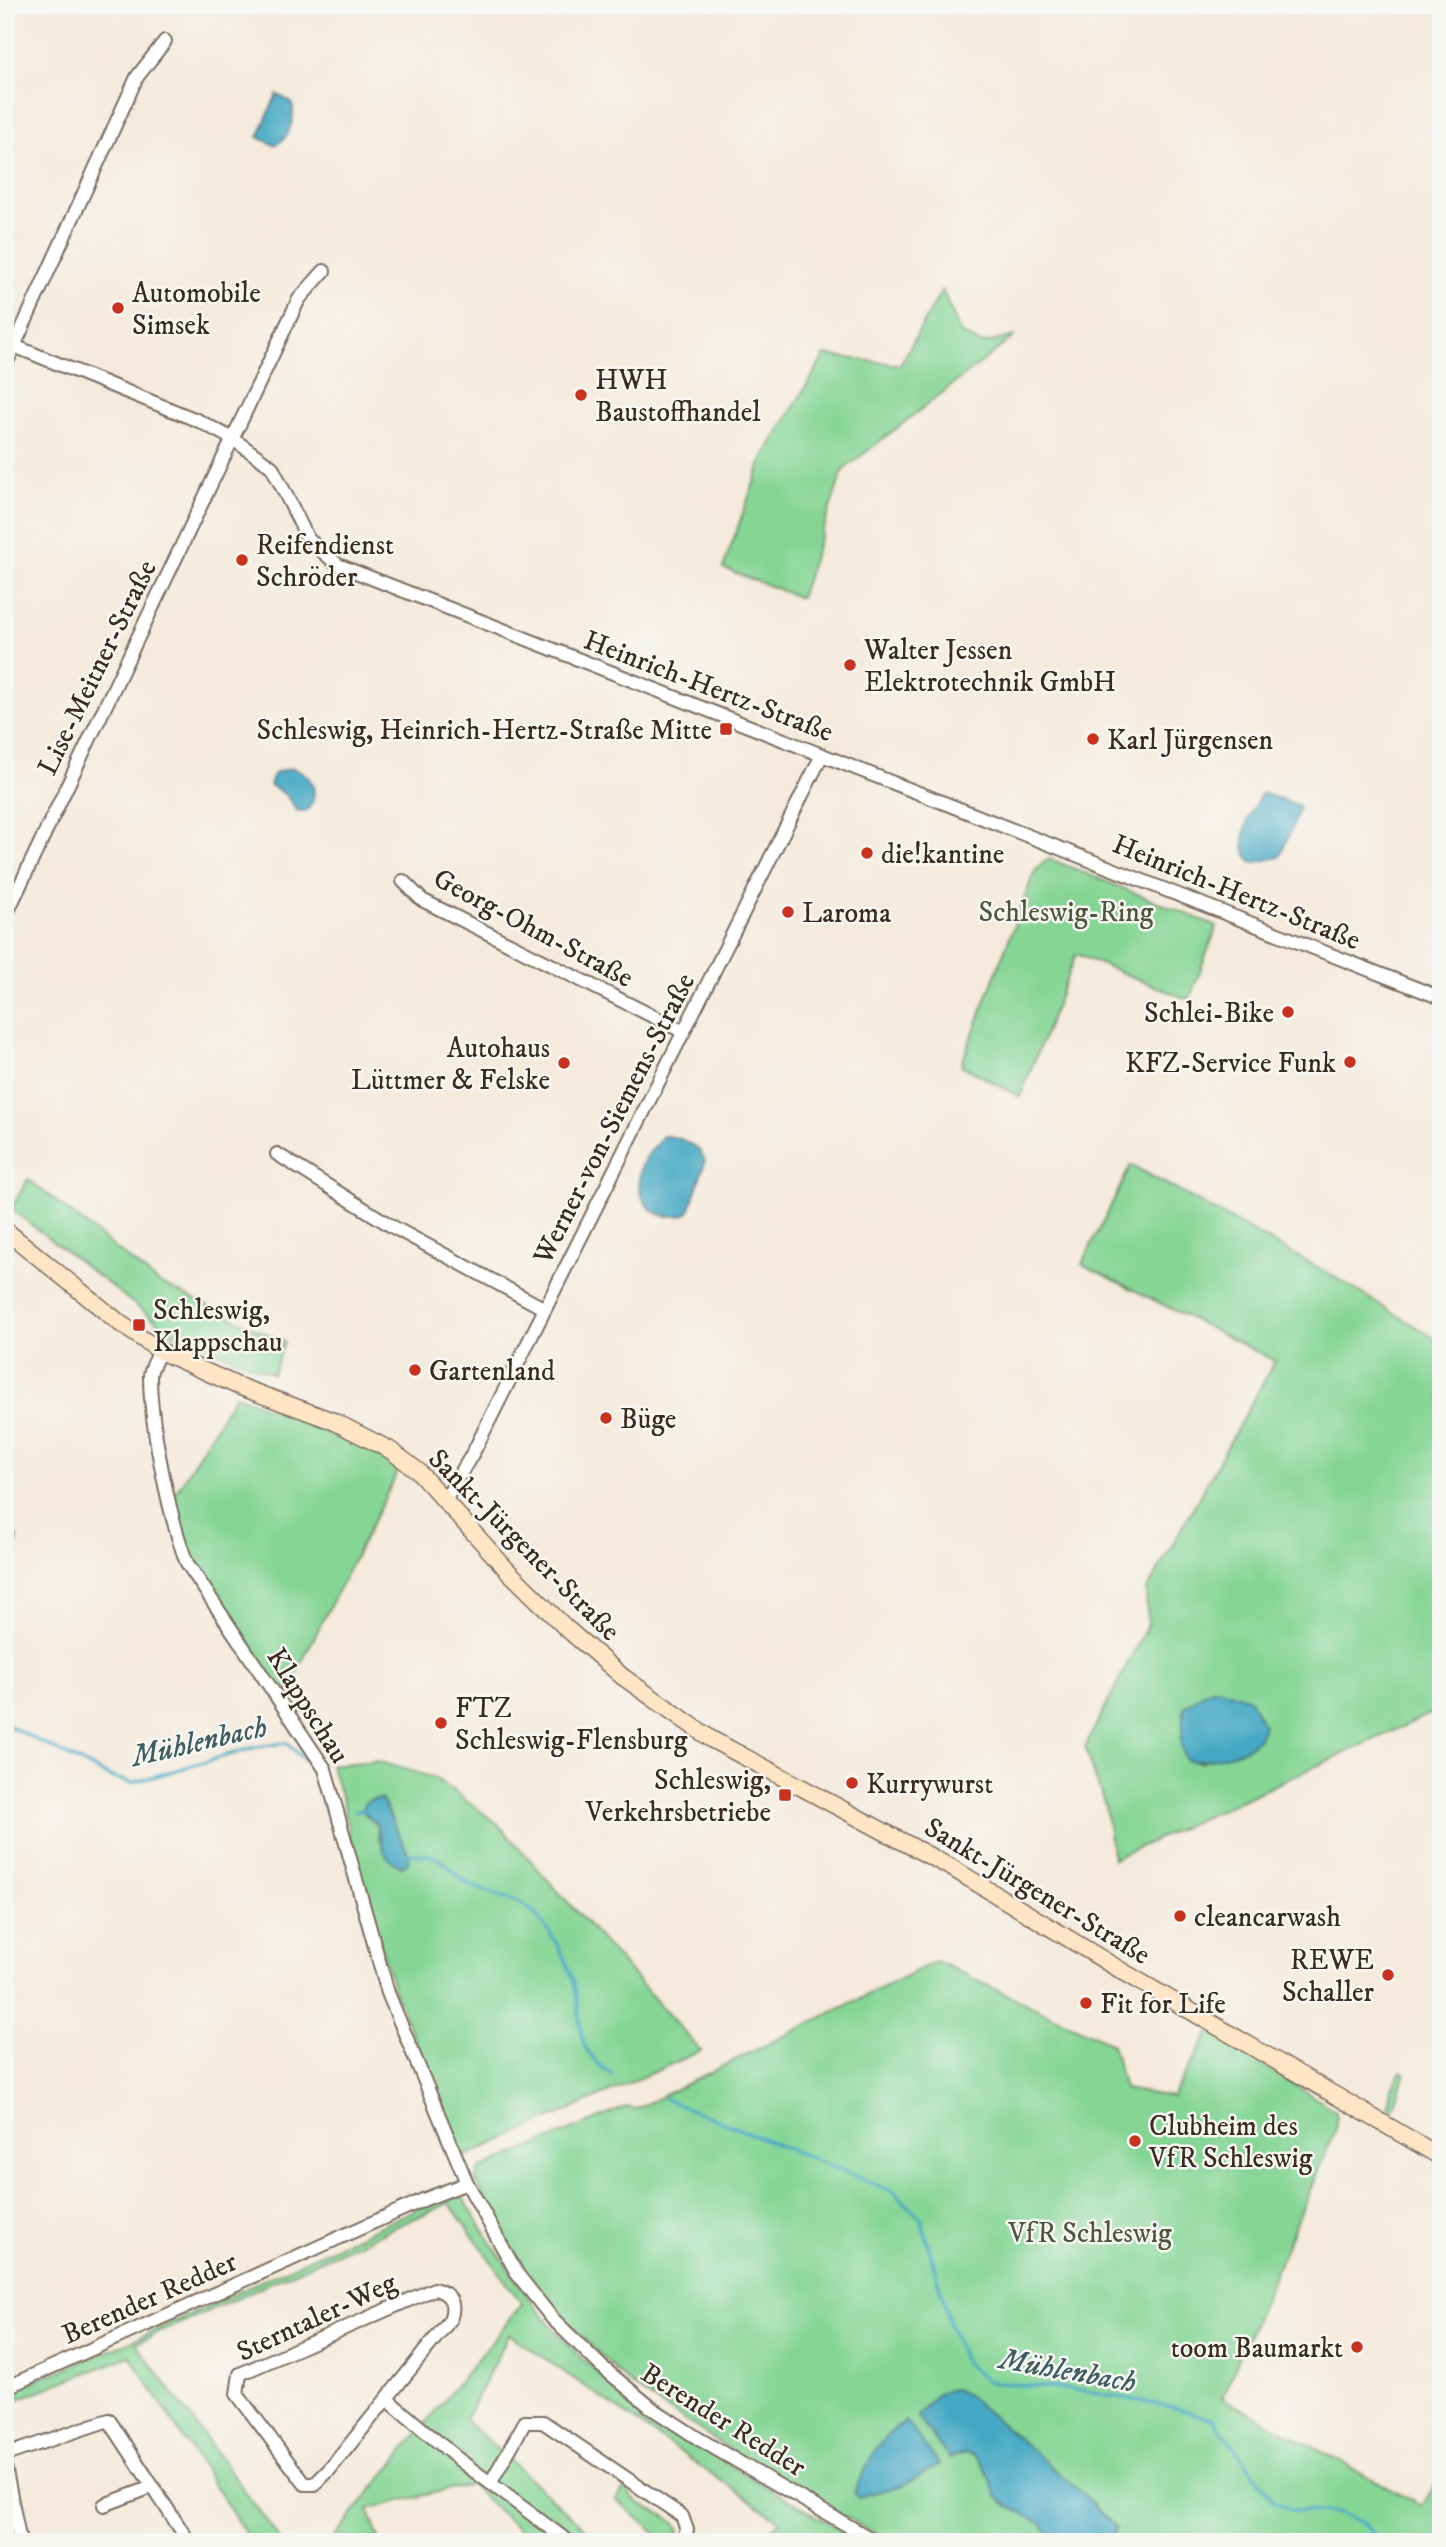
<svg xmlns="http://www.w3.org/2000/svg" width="1446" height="2547" font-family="'IM FELL DW Pica',serif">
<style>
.green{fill:#85d595;stroke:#60805a;stroke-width:2;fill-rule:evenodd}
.water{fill:#44a8c4;stroke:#406971;stroke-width:2}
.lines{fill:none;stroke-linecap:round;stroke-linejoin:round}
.stream{stroke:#44a8c4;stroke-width:3.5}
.street-casing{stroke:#7c6d60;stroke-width:16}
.secondary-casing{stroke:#7c6d60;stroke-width:19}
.street{stroke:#fff;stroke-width:12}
.secondary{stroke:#fee5c5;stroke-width:16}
.poi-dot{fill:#c8321e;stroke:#f6f6f2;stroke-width:2.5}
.labels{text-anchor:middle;stroke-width:5;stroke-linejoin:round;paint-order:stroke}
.poi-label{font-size:28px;fill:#3b2a1e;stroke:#f6f6f2;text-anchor:start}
.street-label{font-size:28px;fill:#3b2a1e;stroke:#f6f6f2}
.park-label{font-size:28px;fill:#4e553c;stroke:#f6f6f2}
.water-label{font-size:30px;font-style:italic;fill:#3f5c60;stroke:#f6f6f2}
</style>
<rect width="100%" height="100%" fill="#f6f6f2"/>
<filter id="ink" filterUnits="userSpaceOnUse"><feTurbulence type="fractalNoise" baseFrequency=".0143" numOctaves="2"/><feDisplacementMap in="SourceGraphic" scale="14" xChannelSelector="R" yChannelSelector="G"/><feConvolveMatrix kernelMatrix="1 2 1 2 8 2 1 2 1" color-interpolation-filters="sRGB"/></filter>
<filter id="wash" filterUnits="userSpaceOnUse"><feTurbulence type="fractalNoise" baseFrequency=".00686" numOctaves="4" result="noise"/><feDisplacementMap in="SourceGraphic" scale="28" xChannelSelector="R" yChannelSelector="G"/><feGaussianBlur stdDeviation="1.57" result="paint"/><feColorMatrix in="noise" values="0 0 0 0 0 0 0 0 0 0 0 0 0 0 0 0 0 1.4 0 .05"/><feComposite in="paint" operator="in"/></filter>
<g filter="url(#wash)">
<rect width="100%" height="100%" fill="#f5eadb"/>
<g class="green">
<path d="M 942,290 L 961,334 L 982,344 L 1015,336 L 843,470 L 800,598 L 723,568 L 763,458 L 825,355 L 900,365 Z"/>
<path d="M 1050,859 L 1217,926 L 1189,1000 L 1076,954 L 1020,1097 L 961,1065 L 1034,873 L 1042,863 Z"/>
<path d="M 1131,1165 L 1323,1270 L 1441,1342 L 1441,1709 L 1113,1859 L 1105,1806 L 1085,1747 L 1148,1624 L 1146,1592 L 1275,1361 L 1082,1264 ZM 1250,1746 L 1200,1763 L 1186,1760 Z"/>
<path d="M 28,1179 L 159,1283 L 284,1342 L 273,1374 L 170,1332 L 11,1209 Z"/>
<path d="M 235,1395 L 343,1436 L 400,1468 L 285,1695 L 194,1562 L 181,1534 L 173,1497 Z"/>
<path d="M 5,1533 L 18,1536 L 5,1595 Z"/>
<path d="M 377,1761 L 435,1778 L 497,1823 L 701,2051 L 464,2157 L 393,1988 L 355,1858 L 342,1798 L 330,1765 ZM 385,1806 L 409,1855 L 379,1840 L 377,1826 L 364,1813 Z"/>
<path d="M 936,1961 L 1112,2044 L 1124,2089 L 1172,2097 L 1210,2032 L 1336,2111 L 1337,2126 L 1222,2398 L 1422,2506 L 1441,2475 L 1441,2542 L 890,2542 L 738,2455 L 632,2386 L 544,2299 L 510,2249 L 475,2181 L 479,2169 L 626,2107 L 636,2109 Z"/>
<path d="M 1401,2071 L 1405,2073 L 1393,2110 L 1388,2107 L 1391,2089 Z"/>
<path d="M 462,2196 C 494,2247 525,2299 567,2343 C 649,2428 760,2481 861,2542 L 837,2542 L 831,2536 L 821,2542 L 758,2542 L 780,2521 L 509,2334 L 465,2420 L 599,2542 L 531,2542 L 470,2484 L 368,2509 L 380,2542 L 330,2542 L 522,2304 L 449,2203 L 136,2343 L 282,2542 L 251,2542 L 130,2356 L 5,2404 L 5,2393 L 125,2344 L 439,2199 Z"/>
<path d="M 626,2487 C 634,2511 668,2508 679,2529 L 676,2542 L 665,2542 L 616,2499 Z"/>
</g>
<g class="water">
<path d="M 277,94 L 292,103 C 296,117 289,141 274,145 L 258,137 Z"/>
<path d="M 291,768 C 313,771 322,797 305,812 L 296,810 L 286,795 L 270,785 L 274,773 Z"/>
<path d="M 1262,793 L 1298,805 L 1299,810 L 1280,857 L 1253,863 C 1233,847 1250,811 1262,793 Z"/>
<path d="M 663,1136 C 678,1135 703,1147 705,1162 L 689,1212 C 682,1217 677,1216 669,1216 C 646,1214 636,1194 640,1172 C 643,1158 654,1147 663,1136 Z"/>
<path d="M 1218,1688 L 1250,1699 L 1263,1725 C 1261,1731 1261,1736 1257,1741 C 1244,1753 1202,1764 1186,1760 L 1181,1744 L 1184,1707 L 1208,1690 Z"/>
<path d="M 372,1799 L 381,1799 L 385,1806 L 409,1855 L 408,1863 L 402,1866 C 380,1859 384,1845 377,1826 C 374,1820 367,1815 362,1810 L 364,1804 Z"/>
<path d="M 955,2389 L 966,2394 L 1082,2493 L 1116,2528 L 1112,2537 L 1117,2542 L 1052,2542 L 1042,2523 L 1009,2507 L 997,2496 L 983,2464 L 975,2456 L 965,2453 L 949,2458 L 917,2416 C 928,2402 936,2390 955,2389 Z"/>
<path d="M 906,2421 L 939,2464 L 904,2485 L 858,2497 L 854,2493 C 865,2466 880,2435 906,2421 Z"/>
</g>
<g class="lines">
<g class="stream">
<path d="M 5,1724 L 108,1776 L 132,1783 L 256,1747 L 287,1743 L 315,1771 L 326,1808 L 332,1812"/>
<path d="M 356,1811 L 362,1810"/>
<path d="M 409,1855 C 449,1851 446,1873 473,1886 C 492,1896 516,1896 532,1911 C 550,1929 566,1957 573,1980 C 585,2018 569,2050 612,2074"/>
<path d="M 665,2099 L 894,2192 L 921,2218 L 948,2318 L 964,2362 L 989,2382 L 1086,2391 L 1172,2407 L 1213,2419 L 1275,2502 L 1292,2510 L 1339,2513 L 1364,2524 L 1382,2542"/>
</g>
</g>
</g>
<g filter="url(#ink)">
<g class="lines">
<defs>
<g id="street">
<path d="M 14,346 L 199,421 L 233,439 L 272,467 L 308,539 L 338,565 L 1441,998"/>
<path d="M 5,366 L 137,77 L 165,41"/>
<path d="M 403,881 L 422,900 L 684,1032"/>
<path d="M 5,917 L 299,299 L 324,271"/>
<path d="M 277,1154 L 393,1227 L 545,1309"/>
<path d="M 160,1351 C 157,1359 150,1368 150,1376 C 150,1424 170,1520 187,1563 L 325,1769 L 388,1993 L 467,2183 L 518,2275 L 552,2318 L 601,2366 L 653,2409 L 699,2439 L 876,2542"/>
<path d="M 445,1500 L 474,1451 L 822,755"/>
<path d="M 434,2289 C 451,2293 456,2304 450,2320 L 330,2469 L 315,2484 L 305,2484 L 237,2394 L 240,2374 Z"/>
<path d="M 5,2388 L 423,2200 L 467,2183"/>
<path d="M 388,2400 L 458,2459 L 569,2542"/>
<path d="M 5,2455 L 109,2420 L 189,2542"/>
<path d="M 5,2466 L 20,2542"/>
<path d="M 491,2482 L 525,2422 L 543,2422 L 682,2516 L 687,2530 L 682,2542"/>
<path d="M 104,2505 L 152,2487"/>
</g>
<path id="secondary" d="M 5,1230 L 121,1324 L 160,1351 L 238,1386 L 333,1421 L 390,1450 L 418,1471 L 508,1571 L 566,1628 L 623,1677 L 711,1739 L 952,1868 L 1122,1971 L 1441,2157"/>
</defs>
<use href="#street" class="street-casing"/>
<use href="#secondary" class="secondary-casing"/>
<use href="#street" class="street"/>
<use href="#secondary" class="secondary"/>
</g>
</g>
<g class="poi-dot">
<circle cx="118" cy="308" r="7"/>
<circle cx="581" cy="395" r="7"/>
<circle cx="242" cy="560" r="7"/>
<circle cx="850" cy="665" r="7"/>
<rect x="719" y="722" width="14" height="14" rx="3.5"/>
<circle cx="1093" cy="739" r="7"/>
<circle cx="867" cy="853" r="7"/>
<circle cx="788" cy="912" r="7"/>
<circle cx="1288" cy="1012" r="7"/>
<circle cx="1350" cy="1062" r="7"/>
<circle cx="564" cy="1063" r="7"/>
<rect x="132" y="1318" width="14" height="14" rx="3.5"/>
<circle cx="415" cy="1370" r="7"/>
<circle cx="606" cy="1418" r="7"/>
<circle cx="441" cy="1723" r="7"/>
<circle cx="852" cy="1783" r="7"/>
<rect x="778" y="1788" width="14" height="14" rx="3.5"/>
<circle cx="1180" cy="1916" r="7"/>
<circle cx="1388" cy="1975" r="7"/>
<circle cx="1086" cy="2003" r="7"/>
<circle cx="1135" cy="2141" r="7"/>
<circle cx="1357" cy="2347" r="7"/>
</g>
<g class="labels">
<g class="poi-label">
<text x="132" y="302">Automobile<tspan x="132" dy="32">Simsek</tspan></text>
<text x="595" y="389">HWH<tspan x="595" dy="32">Baustoffhandel</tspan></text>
<text x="256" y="554">Reifendienst<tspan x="256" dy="32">Schröder</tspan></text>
<text x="864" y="659">Walter Jessen<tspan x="864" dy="32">Elektrotechnik GmbH</tspan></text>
<text x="712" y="739" text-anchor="end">Schleswig, Heinrich-Hertz-Straße Mitte</text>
<text x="1107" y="749">Karl Jürgensen</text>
<text x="881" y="863">die!kantine</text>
<text x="802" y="922">Laroma</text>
<text x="1274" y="1022" text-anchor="end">Schlei-Bike</text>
<text x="550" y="1057" text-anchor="end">Autohaus<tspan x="550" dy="32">Lüttmer &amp; Felske</tspan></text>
<text x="1336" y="1072" text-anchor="end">KFZ-Service Funk</text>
<text x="153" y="1319">Schleswig,<tspan x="153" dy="32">Klappschau</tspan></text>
<text x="429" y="1380">Gartenland</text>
<text x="620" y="1428">Büge</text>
<text x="455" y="1717">FTZ<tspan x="455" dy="32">Schleswig-Flensburg</tspan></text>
<text x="771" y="1789" text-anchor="end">Schleswig,<tspan x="771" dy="32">Verkehrsbetriebe</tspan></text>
<text x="866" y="1793">Kurrywurst</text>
<text x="1194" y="1926">cleancarwash</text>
<text x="1374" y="1969" text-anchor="end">REWE<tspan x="1374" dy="32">Schaller</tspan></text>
<text x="1100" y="2013">Fit for Life</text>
<text x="1149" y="2135">Clubheim des<tspan x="1149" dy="32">VfR Schleswig</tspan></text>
<text x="1343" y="2357" text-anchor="end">toom Baumarkt</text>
</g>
<g class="street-label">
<text transform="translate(96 667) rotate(-64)" y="10">Lise-Meitner-Straße</text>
<text transform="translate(709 685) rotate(21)" y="10">Heinrich-Hertz-Straße</text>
<text transform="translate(1237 891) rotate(22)" y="10">Heinrich-Hertz-Straße</text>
<text transform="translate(534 927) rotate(28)" y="10">Georg-Ohm-Straße</text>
<text transform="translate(613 1118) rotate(-63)" y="10">Werner-von-Siemens-Straße</text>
<text transform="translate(525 1544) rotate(45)" y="10">Sankt-Jürgener-Straße</text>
<text transform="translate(309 1705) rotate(58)" y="10">Klappschau</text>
<text transform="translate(1038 1890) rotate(31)" y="10">Sankt-Jürgener-Straße</text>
<text transform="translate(149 2297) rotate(-24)" y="10">Berender Redder</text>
<text transform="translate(316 2316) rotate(-25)" y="10">Sterntaler-Weg</text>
<text transform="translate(724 2419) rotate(32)" y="10">Berender Redder</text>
</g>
<g class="park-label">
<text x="1066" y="921">Schleswig-Ring</text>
<text x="1090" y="2242">VfR Schleswig</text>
</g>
<g class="water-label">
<text transform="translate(199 1741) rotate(-13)" y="10">Mühlenbach</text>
<text transform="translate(1068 2370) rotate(10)" y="10">Mühlenbach</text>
</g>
</g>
<rect width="1446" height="2547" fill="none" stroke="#f6f6f2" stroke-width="28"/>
</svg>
